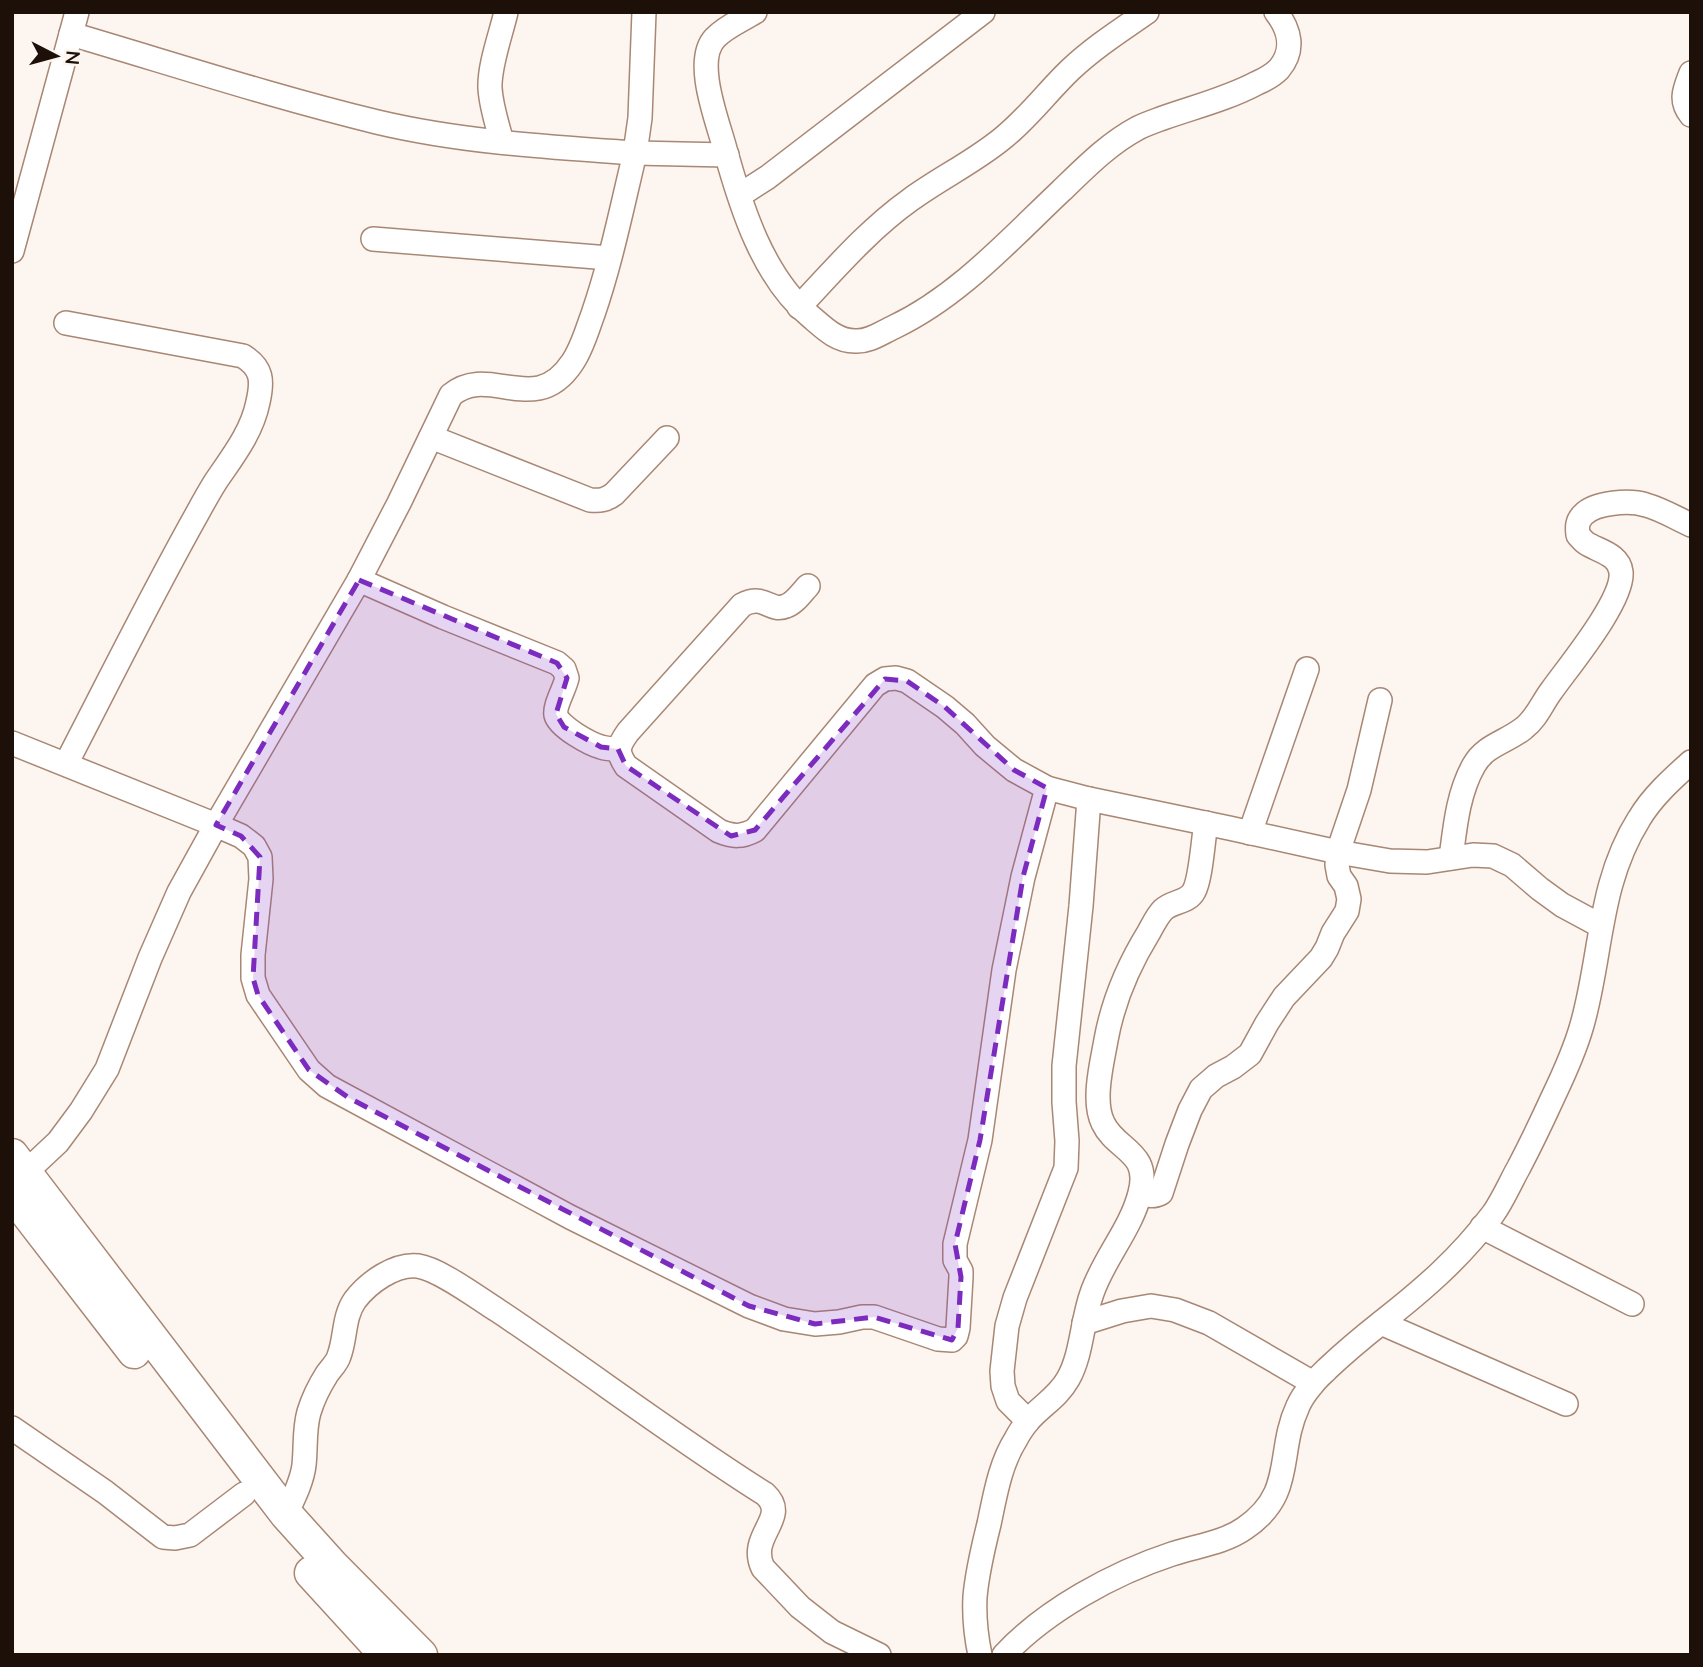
<svg xmlns="http://www.w3.org/2000/svg" width="1703" height="1667" font-family="'Nunito Sans',sans-serif">
<style>
.lines{fill:none;stroke-linecap:round;stroke-linejoin:round}
.street-casing{stroke:#a88774;stroke-width:26}
.secondary-casing{stroke:#a88774;stroke-width:35}
.street{stroke:#fff;stroke-width:23}
.secondary{stroke:#fff;stroke-width:32}
.marked{fill:#7b2cbf;fill-opacity:0.2;stroke:#7b2cbf;stroke-width:5;stroke-dasharray:14 9;stroke-linejoin:round}
</style>
<rect width="100%" height="100%" fill="#fcf5f0"/>
<g class="lines">
<defs>
<g id="street">
<path d="M 755,12 C 742,20 725,27 715,38 C 693,61 718,122 725,149 C 741,207 763,277 810,316 C 823,327 836,341 855,341 C 869,342 881,333 894,327 C 959,296 1009,240 1061,191 C 1085,168 1108,144 1138,128 C 1146,124 1155,121 1163,118 C 1194,107 1227,99 1257,83 C 1264,80 1273,75 1279,69 C 1295,50 1290,30 1276,12"/>
<path d="M 71,34 C 173,64 274,97 377,122 C 461,142 549,147 635,153 L 640,118 L 644,12"/>
<path d="M 1691,73 C 1685,89 1679,100 1691,115"/>
<path d="M 502,142 C 497,124 491,106 490,88 C 489,66 501,34 506,12"/>
<path d="M 740,195 L 768,177 L 983,12"/>
<path d="M 373,239 L 609,258"/>
<path d="M 12,251 L 77,12"/>
<path d="M 799,307 C 834,270 868,230 910,200 C 940,178 974,162 1003,138 C 1028,118 1047,92 1070,70 C 1093,48 1121,30 1147,12"/>
<path d="M 66,323 L 243,356 C 262,368 263,380 258,402 C 252,432 233,456 216,481 C 209,492 203,503 197,514 C 151,596 109,681 66,764"/>
<path d="M 431,437 L 590,500 C 600,501 606,500 614,494 L 667,438"/>
<path d="M 359,580 L 443,617 L 557,663 L 564,669 L 567,678 C 565,688 554,706 556,715 C 559,727 590,744 601,747 C 607,749 613,749 618,749"/>
<path d="M 808,586 C 802,592 795,603 786,606 C 770,613 765,593 742,605 L 628,732 C 618,746 616,751 626,766 L 719,831 C 733,837 742,837 755,830 L 875,685 L 885,679 L 896,678 L 907,681 L 945,707 L 965,724 L 985,746 L 1014,770 L 1047,788 L 1089,799 L 1229,828 L 1338,852 L 1390,861 L 1427,862 L 1473,855 L 1493,856 L 1512,865 L 1540,889 L 1562,905 L 1601,926"/>
<path d="M 12,743 L 216,825 L 359,580 L 399,503 L 451,395 C 479,372 508,394 539,388 C 553,385 564,375 572,363 C 582,349 587,330 593,314 C 611,262 622,207 635,153 L 727,155"/>
<path d="M 1250,833 L 1307,669"/>
<path d="M 1451,858 C 1455,827 1458,793 1474,765 C 1485,745 1507,742 1524,728 C 1537,718 1542,703 1552,690 C 1569,666 1624,600 1621,572 C 1619,554 1598,551 1586,543 C 1583,541 1581,538 1578,535 C 1577,527 1577,521 1583,515 C 1595,502 1630,500 1646,505 C 1661,509 1676,518 1691,525"/>
<path d="M 26,1172 L 58,1142 L 81,1111 L 107,1069 L 150,958 L 179,892 L 216,825 L 241,836 L 254,846 L 260,857 L 261,879 L 253,955 L 253,978 L 258,995 L 309,1070 L 327,1086 L 570,1217 L 749,1306 L 784,1319 L 815,1324 L 839,1322 L 862,1317 L 874,1317 L 938,1339 L 952,1340 L 956,1336 L 958,1328 L 961,1277 L 961,1271 L 955,1260 L 955,1244 L 980,1140 L 1004,970 L 1023,877 L 1047,788"/>
<path d="M 1141,1192 C 1149,1196 1153,1197 1161,1193 L 1177,1144 L 1190,1110 L 1201,1089 L 1216,1076 L 1233,1067 L 1250,1054 L 1267,1023 L 1284,997 L 1321,958 L 1327,948 L 1333,933 L 1347,911 L 1349,899 L 1346,886 L 1339,876 L 1337,865 L 1338,852 L 1359,790 L 1380,700"/>
<path d="M 1482,1227 L 1632,1304"/>
<path d="M 1084,1323 L 1122,1311 L 1151,1306 L 1175,1310 L 1209,1323 L 1313,1383"/>
<path d="M 1381,1323 L 1566,1404"/>
<path d="M 1028,1421 L 1008,1401 L 1003,1386 L 1002,1371 L 1007,1326 L 1015,1298 L 1066,1168 L 1067,1141 L 1064,1102 L 1064,1066 L 1081,906 L 1089,799"/>
<path d="M 12,1428 L 105,1492 L 163,1537 L 175,1538 L 190,1535 L 244,1494"/>
<path d="M 286,1514 C 293,1499 302,1482 304,1465 C 306,1447 304,1429 309,1412 C 313,1399 320,1385 327,1374 C 331,1368 337,1363 339,1356 C 346,1338 343,1317 355,1300 C 368,1283 395,1263 418,1266 C 439,1269 478,1298 497,1310 C 587,1370 673,1436 765,1494 C 791,1518 747,1535 763,1568 L 800,1607 L 832,1632 L 879,1655"/>
<path d="M 980,1655 C 976,1636 974,1617 975,1597 C 977,1573 983,1548 989,1524 C 995,1496 1000,1464 1016,1439 C 1019,1433 1024,1426 1028,1421 C 1041,1406 1058,1397 1068,1379 C 1082,1355 1082,1320 1092,1293 C 1104,1258 1131,1229 1140,1193 C 1151,1151 1116,1151 1103,1123 C 1092,1101 1102,1063 1106,1040 C 1113,1001 1128,966 1149,932 C 1153,925 1157,916 1163,910 C 1172,901 1188,903 1194,891 C 1201,878 1203,840 1206,823"/>
<path d="M 1004,1655 C 1046,1610 1114,1573 1172,1554 C 1196,1546 1224,1543 1245,1528 C 1296,1493 1276,1453 1298,1406 C 1301,1399 1306,1392 1311,1386 C 1315,1380 1322,1374 1327,1369 C 1345,1352 1363,1337 1382,1322 C 1424,1289 1460,1258 1493,1214 C 1503,1200 1510,1183 1519,1167 C 1531,1144 1542,1121 1553,1097 C 1564,1074 1575,1050 1582,1025 C 1602,955 1598,884 1639,819 C 1652,797 1672,779 1691,762"/>
</g>
<g id="secondary">
<path d="M 12,1155 L 286,1514 L 332,1565 L 421,1655"/>
<path d="M 12,1194 L 134,1352"/>
<path d="M 311,1573 L 386,1655"/>
</g>
</defs>
<use href="#street" class="street-casing"/>
<use href="#secondary" class="secondary-casing"/>
<use href="#street" class="street"/>
<use href="#secondary" class="secondary"/>
</g>
<path class="marked" d="M 359,580 L 557,663 L 567,678 L 556,714 L 564,727 L 601,747 L 618,749 L 626,766 L 731,836 L 755,830 L 885,679 L 907,681 L 945,707 L 1014,770 L 1047,788 L 1023,877 L 980,1140 L 955,1244 L 961,1277 L 958,1328 L 952,1340 L 874,1317 L 815,1324 L 749,1306 L 349,1098 L 309,1070 L 258,995 L 253,978 L 260,857 L 241,836 L 216,825 Z"/>
<rect width="1703" height="1667" fill="none" stroke="#1c1009" stroke-width="28"/>
<g transform="translate(56 56) rotate(96)" stroke="#fcf5f0" stroke-width="5" paint-order="stroke">
<path d="M0-5L12 26L0 18L-12 26Z" fill="#1c1009"/>
<text y="-10" font-size="19" font-weight="bold" text-anchor="middle" fill="#1c1009">N</text>
</g>
</svg>
